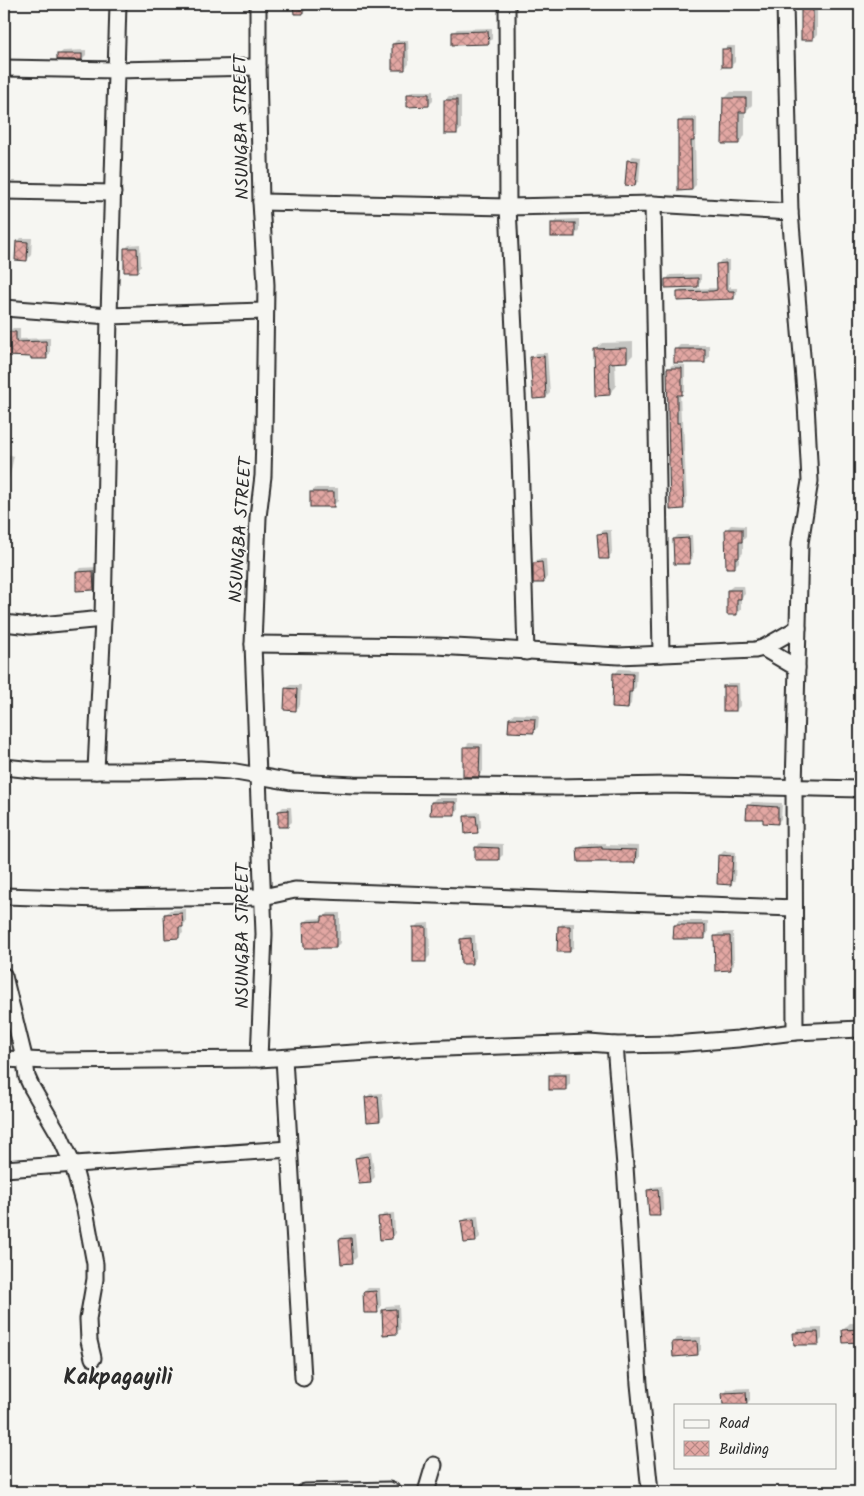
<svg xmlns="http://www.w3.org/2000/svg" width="864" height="1496" font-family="Kalam,sans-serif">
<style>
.shadow{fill:#0003}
.building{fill:url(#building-cross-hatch);stroke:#2b2b2b}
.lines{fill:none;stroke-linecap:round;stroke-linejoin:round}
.minor-casing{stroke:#2b2b2b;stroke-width:19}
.minor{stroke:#f6f6f2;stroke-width:15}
.labels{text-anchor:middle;stroke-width:4;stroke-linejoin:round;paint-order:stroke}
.street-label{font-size:18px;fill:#2b2b2b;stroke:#f6f6f2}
.district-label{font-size:22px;font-weight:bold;fill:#2b2b2b;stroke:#f6f6f2}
</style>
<defs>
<pattern id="building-cross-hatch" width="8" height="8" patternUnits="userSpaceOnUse" patternTransform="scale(1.25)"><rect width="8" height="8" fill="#e2a7a3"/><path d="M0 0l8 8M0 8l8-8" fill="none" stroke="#b78885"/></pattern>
</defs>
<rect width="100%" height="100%" fill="#f6f6f2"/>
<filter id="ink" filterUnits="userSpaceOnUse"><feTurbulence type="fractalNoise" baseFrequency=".02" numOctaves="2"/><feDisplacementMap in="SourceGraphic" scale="10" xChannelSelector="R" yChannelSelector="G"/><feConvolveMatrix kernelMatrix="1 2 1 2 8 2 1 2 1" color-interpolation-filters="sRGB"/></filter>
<g filter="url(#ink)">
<g class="shadow">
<path d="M 295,4 L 307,4 L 307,9 L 303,13 L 295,13 Z"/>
<path d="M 343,4 L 360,4 L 360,6 L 356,10 L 344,10 Z"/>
<path d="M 568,4 L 583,4 L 583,5 L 579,10 L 567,9 Z"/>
<path d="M 802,4 L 824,4 L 817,5 L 817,35 L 813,39 L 802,39 Z"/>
<path d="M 492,28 L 492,39 L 488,43 L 453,33 L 457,29 Z"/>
<path d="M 860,35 L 860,68 L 859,68 L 857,38 Z"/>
<path d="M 397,40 L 408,40 L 409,64 L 405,68 L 393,44 Z"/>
<path d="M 727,46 L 735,46 L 735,62 L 731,66 L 723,50 Z"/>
<path d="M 86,50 L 86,55 L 82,59 L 58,55 L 63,51 Z"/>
<path d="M 412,91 L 433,91 L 433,101 L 429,105 L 408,95 Z"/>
<path d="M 731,92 L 752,92 L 752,105 L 745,112 L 745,136 L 738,143 L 724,99 Z"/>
<path d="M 449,96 L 461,96 L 461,129 L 457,133 L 445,100 Z"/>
<path d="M 697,117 L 697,136 L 695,138 L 696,185 L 692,189 L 679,122 L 683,118 Z"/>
<path d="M 633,156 L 641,157 L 639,181 L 634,185 L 628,161 Z"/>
<path d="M 579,219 L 579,231 L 575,235 L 553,224 L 557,220 Z"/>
<path d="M 21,238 L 32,238 L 31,255 L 27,260 L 17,242 Z"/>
<path d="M 140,244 L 141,266 L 137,271 L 125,249 L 129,245 Z"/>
<path d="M 721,260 L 729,260 L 729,287 L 731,286 L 731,288 L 737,288 L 737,294 L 734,298 L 678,292 L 682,289 L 718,288 L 718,264 Z"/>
<path d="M 701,274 L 701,282 L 697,286 L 666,280 L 670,275 Z"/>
<path d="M 13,328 L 20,328 L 20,339 L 50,338 L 50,354 L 46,358 L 8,355 L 8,332 Z"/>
<path d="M 633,342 L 633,355 L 627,361 L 615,362 L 616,387 L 609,394 L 595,350 L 602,343 Z"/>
<path d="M 680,345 L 709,345 L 709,357 L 705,361 L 675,350 Z"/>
<path d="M 536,353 L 547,353 L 550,393 L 546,397 L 531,358 Z"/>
<path d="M 672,365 L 685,365 L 685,390 L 680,394 L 681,420 L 683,420 L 687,504 L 683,508 L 668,369 Z"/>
<path d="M 4,453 L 14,456 L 9,479 L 5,483 L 4,483 Z"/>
<path d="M 316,488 L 338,488 L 338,501 L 333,505 L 311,492 Z"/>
<path d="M 731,525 L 746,526 L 746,537 L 743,540 L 743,553 L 739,557 L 739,562 L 735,566 L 727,529 Z"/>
<path d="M 603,530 L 611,530 L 612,553 L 608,558 L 599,534 Z"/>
<path d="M 678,535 L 692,535 L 693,558 L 689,562 L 674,539 Z"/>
<path d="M 538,559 L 546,559 L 547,577 L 543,582 L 534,563 Z"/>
<path d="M 97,567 L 97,585 L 93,589 L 77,572 L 81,568 Z"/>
<path d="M 733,586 L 744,586 L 745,594 L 741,598 L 741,610 L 737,614 L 728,590 Z"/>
<path d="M 619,669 L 637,670 L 636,687 L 632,691 L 631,704 L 627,708 L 615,674 Z"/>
<path d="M 728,683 L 739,683 L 740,706 L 736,710 L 724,687 Z"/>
<path d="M 290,685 L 301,685 L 300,705 L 296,709 L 286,689 Z"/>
<path d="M 514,714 L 539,715 L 538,727 L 534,731 L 510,718 Z"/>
<path d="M 469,743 L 483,744 L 483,771 L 479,776 L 465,747 Z"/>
<path d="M 436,798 L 458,798 L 458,810 L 454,814 L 432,802 Z"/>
<path d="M 752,802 L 782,803 L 781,819 L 777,823 L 764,818 L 748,806 Z"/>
<path d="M 283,807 L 291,807 L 292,822 L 287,826 L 279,811 Z"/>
<path d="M 480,812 L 481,827 L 477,831 L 465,817 L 469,813 Z"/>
<path d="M 480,843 L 503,844 L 503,855 L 498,859 L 476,848 Z"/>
<path d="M 606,843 L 606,845 L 639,846 L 639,858 L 635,862 L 579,848 L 583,844 Z"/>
<path d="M 724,851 L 736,852 L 735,880 L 731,884 L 720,855 Z"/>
<path d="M 186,909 L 186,922 L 182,926 L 183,933 L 178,937 L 166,914 L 170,910 Z"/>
<path d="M 328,913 L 340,913 L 340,943 L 336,947 L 304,923 L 309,919 L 324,918 Z"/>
<path d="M 679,921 L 708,921 L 708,933 L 704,938 L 675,925 Z"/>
<path d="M 429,923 L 430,956 L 426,960 L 414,928 L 418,924 Z"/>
<path d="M 563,923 L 574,923 L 574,947 L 569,951 L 559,927 Z"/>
<path d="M 733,932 L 734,965 L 730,969 L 715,937 L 719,933 Z"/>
<path d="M 465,935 L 475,935 L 476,958 L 472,963 L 461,939 Z"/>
<path d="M 554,1072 L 570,1072 L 570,1084 L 566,1088 L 550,1076 Z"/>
<path d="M 382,1093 L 384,1116 L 380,1120 L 366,1098 L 370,1094 Z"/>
<path d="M 371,1152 L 375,1177 L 371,1181 L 356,1158 L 360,1154 Z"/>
<path d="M 662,1186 L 663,1210 L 659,1214 L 648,1191 L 652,1187 Z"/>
<path d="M 394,1213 L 395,1233 L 391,1238 L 380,1218 L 384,1214 Z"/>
<path d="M 478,1216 L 480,1237 L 476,1241 L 463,1221 L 467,1217 Z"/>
<path d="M 355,1234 L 357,1257 L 353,1261 L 340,1239 L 344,1235 Z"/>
<path d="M 368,1288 L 380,1288 L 381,1307 L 377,1311 L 364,1292 Z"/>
<path d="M 399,1305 L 400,1329 L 396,1333 L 383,1310 L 387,1306 Z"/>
<path d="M 850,1323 L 860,1323 L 860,1341 L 844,1342 L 843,1330 Z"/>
<path d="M 822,1328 L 822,1339 L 818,1343 L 795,1334 L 799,1329 Z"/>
<path d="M 701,1337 L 701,1350 L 697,1354 L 673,1343 L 677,1338 Z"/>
<path d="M 750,1388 L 750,1400 L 746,1404 L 724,1394 L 728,1389 Z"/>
</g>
<g class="building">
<path d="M 293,4 L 303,4 L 303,14 L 294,14 Z"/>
<rect x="801" y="4" width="12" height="36"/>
<path d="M 488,31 L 489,44 L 452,45 L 452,32 Z"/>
<path d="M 405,43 L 405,70 L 392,70 L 392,44 Z"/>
<rect x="722" y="49" width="9" height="18"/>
<rect x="57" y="54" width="25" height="6"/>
<path d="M 407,94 L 429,94 L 429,106 L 407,107 Z"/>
<path d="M 723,98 L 746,98 L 746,112 L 739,112 L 739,144 L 722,144 Z"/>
<rect x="444" y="100" width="13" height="34"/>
<path d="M 678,121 L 694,121 L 694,141 L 691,141 L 692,190 L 678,191 Z"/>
<path d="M 627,160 L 638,161 L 635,186 L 625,185 Z"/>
<rect x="551" y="223" width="24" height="14"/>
<path d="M 16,241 L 28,242 L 27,261 L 15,260 Z"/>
<path d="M 124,248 L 137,248 L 138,272 L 124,272 Z"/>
<path d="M 726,263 L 726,290 L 728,289 L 728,291 L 734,291 L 734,299 L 677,301 L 677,292 L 713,291 L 717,290 L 716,264 Z"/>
<path d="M 698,278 L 698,287 L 665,288 L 665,279 Z"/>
<path d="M 7,332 L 16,332 L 16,342 L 46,341 L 47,359 L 31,359 L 31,357 L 6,356 Z"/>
<path d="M 627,348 L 627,362 L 609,363 L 610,395 L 595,396 L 594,349 Z"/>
<rect x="674" y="349" width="31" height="14"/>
<path d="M 544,356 L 546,398 L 533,399 L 530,357 Z"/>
<path d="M 667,368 L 682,368 L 682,395 L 677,395 L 677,423 L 680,423 L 684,509 L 670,510 Z"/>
<rect x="310" y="492" width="24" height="15"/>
<path d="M 725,529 L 742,529 L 742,542 L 739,542 L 739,558 L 735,558 L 735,568 L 726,568 Z"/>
<path d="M 607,533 L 609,559 L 599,559 L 597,534 Z"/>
<path d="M 689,538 L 690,564 L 674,564 L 673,539 Z"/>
<path d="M 542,562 L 544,583 L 533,583 L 533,563 Z"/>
<path d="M 93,571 L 94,590 L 76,591 L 76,572 Z"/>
<path d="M 727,590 L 741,590 L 741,599 L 737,599 L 737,615 L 727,615 Z"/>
<path d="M 613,673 L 633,674 L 632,692 L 629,692 L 628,709 L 612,708 Z"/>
<rect x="723" y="686" width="13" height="25"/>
<path d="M 285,688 L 297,689 L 296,711 L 284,710 Z"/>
<path d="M 509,718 L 535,719 L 534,733 L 508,732 Z"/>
<path d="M 463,747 L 480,747 L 479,777 L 463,777 Z"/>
<path d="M 431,802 L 455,802 L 455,815 L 430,815 Z"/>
<path d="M 747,805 L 778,807 L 778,824 L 763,823 L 763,819 L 746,819 Z"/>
<path d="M 288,810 L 288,827 L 278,827 L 278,811 Z"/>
<path d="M 464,816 L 476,816 L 478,833 L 465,834 Z"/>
<path d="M 475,847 L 499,848 L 499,860 L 475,860 Z"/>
<path d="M 602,847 L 602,849 L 636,850 L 635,863 L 610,863 L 610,862 L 578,862 L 577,848 Z"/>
<path d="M 718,855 L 733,856 L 731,885 L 717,884 Z"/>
<path d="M 182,913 L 183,927 L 179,927 L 179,938 L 165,939 L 164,914 Z"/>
<path d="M 322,916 L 336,916 L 336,948 L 304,948 L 303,922 L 322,921 Z"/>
<path d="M 674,925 L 705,925 L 705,939 L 673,939 Z"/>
<path d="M 558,926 L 570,926 L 570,952 L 557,952 Z"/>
<rect x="413" y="927" width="13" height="35"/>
<path d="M 714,936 L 730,936 L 731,970 L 715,971 Z"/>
<path d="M 471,938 L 472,964 L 461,964 L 460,939 Z"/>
<rect x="549" y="1075" width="17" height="15"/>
<path d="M 378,1096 L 380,1121 L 367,1122 L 365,1097 Z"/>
<path d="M 368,1156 L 371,1183 L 359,1184 L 355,1158 Z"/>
<path d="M 658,1189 L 660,1216 L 649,1216 L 647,1190 Z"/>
<path d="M 390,1216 L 392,1239 L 380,1240 L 378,1217 Z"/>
<path d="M 474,1219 L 476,1242 L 464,1243 L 461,1221 Z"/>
<path d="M 351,1238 L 353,1263 L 341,1264 L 339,1239 Z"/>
<path d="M 376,1291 L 378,1313 L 364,1313 L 363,1292 Z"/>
<path d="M 396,1309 L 397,1334 L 383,1335 L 382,1310 Z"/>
<path d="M 860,1329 L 860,1342 L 843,1343 L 842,1330 Z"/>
<path d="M 818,1332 L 819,1345 L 794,1345 L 793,1333 Z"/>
<path d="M 697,1341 L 698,1355 L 673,1357 L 672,1342 Z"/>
<path d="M 746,1392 L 747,1405 L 723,1405 L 722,1393 Z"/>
</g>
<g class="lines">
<defs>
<g id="minor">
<path d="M 258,4 L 258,67 L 261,202 L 266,285 L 264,434 L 263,476 L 258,517 L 253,644 L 264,934 L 259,1059"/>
<path d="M 507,4 L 508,207 L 520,455 L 526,652"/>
<path d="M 785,4 L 790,212 L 806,403 L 810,481 L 800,543 L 794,788 L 795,1032"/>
<path d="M 4,68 L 116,70 L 258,67"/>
<path d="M 4,191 L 113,193"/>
<path d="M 261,202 L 508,207 L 653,204 L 790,212"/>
<path d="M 653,204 L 661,654"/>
<path d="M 4,308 L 109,316 L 265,311"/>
<path d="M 4,623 L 30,626 L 103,619"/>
<path d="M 253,644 L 436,646 L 619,656 L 755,650 L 763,648 L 798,628"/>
<path d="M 763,648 L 797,668"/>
<path d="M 4,767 L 43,771 L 147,771 L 200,769 L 230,771 L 292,782 L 354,785 L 558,787 L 666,785 L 860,789"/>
<path d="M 96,771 L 103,619 L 109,316 L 118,4"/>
<path d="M 4,896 L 100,899 L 263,897 L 295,890 L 794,908"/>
<path d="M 4,976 L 25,1061 L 27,1077 L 32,1088 L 60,1136 L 73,1165 L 85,1210 L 95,1264 L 95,1279 L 88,1319 L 89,1341 L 93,1358"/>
<path d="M 615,1045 L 625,1166 L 639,1384 L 650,1492"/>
<path d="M 284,1058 L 303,1378"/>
<path d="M 4,1059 L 49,1061 L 259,1059 L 417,1049 L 589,1043 L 615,1045 L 674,1044 L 738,1039 L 795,1032 L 860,1029"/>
<path d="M 4,1169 L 289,1149"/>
<path d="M 305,1492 L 389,1490 L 394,1492"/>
<path d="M 426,1492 L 434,1465"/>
</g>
</defs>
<use href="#minor" class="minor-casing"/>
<use href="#minor" class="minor"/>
</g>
</g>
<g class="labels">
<g class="street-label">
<text transform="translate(241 127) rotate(-91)" y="6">NSUNGBA STREET</text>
<text transform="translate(240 530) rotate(-86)" y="6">NSUNGBA STREET</text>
<text transform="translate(242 936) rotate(-90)" y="6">NSUNGBA STREET</text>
</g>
<g class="district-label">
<text x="118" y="1384">Kakpagayili</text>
</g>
</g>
<rect width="864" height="1496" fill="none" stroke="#f6f6f2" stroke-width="20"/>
<rect x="10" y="10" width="844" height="1476" fill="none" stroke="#2b2b2b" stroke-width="2" filter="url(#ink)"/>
<rect x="674" y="1404" width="162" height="65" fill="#f6f6f2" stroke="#a5a5a2"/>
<rect x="684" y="1420" width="25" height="8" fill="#f6f6f2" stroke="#a5a5a2"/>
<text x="719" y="1428" font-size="15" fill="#2b2b2b">Road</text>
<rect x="684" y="1441" width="25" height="15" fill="url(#building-cross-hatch)" stroke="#a5a5a2"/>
<text x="719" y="1454" font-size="15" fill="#2b2b2b">Building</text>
</svg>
